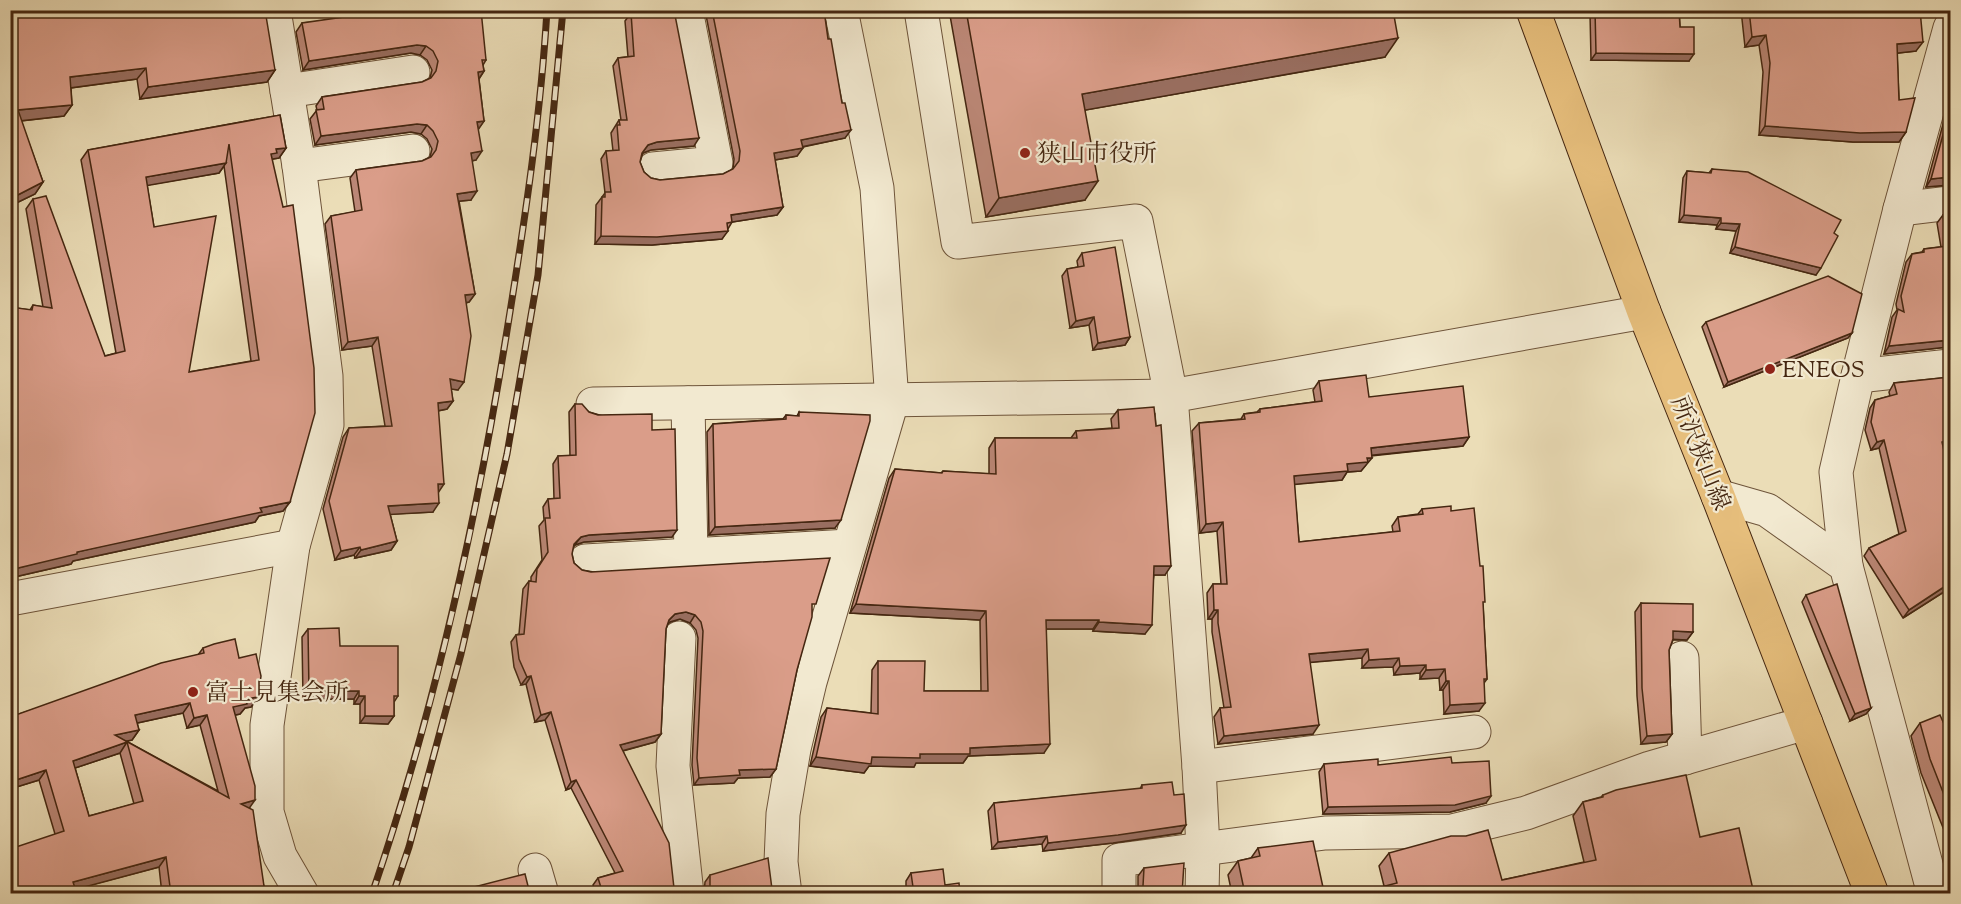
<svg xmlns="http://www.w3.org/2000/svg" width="1961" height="904" font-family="'Sorts Mill Goudy','Noto Serif JP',serif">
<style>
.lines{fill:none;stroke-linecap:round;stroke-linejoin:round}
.minor-casing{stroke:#6e543a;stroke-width:35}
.major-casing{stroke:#452711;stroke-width:35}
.minor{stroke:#f2e9d0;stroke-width:33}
.major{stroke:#e6be7c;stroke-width:33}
.rail-casing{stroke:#452711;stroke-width:7}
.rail{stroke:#f2e9d0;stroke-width:4.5;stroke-dasharray:14;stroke-linecap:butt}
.wall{fill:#bb8776;stroke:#452711;stroke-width:1.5;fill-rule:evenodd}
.shaded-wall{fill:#996e60;stroke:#452711;stroke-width:1.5}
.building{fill:#da9d89;stroke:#452711;stroke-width:1.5;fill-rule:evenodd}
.poi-dot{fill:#8f2418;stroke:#f2e9d0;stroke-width:2}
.labels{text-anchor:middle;stroke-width:4.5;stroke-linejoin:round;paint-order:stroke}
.poi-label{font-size:24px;fill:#452711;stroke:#f2e9d0;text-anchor:start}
.street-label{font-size:24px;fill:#452711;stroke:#f2e9d0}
</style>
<rect width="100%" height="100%" fill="#ebddb7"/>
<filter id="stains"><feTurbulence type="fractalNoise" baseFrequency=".00333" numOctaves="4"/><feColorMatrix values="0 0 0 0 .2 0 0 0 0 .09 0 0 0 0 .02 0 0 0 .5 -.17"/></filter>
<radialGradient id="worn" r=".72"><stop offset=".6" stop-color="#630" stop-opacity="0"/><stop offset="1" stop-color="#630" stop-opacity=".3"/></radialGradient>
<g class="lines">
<defs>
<g id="minor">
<path d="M 274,10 L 299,166 L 326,376 L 327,425 L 293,546 L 267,725 L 267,812 L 280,856 L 302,894"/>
<path d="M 921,10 L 958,242 L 1136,221 L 1171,396 L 1199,767 L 1203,849 L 1202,894"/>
<path d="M 287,91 L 413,72"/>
<path d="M 299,166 L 413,151"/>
<path d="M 653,169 L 716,163 L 686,10"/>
<path d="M 1900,209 L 1950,203"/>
<path d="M 1858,376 L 1950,366"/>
<path d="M 688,403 L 691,556"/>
<path d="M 593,404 L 1171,396 L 1644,312"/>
<path d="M 1718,496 L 1767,510 L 1846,566 L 1934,894"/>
<path d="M 585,561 L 849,546"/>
<path d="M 1846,566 L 1836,472 L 1858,376 L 1900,209 L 1950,28"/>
<path d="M 10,599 L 293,546"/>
<path d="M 679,638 L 673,766 L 687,894"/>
<path d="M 1682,658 L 1685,758"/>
<path d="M 1199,767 L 1474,732"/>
<path d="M 535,870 L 542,894"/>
<path d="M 785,894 L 781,862 L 783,814 L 794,749 L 810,682 L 892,401 L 877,188 L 841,10"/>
<path d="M 1119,894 L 1119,860 L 1325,833 L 1452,831 L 1526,813 L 1650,768 L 1806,723"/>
</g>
<path id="major" d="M 1533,10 L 1644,312 L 1718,496 L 1872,894"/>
</defs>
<use href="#minor" class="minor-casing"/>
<use href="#major" class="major-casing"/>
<use href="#minor" class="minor"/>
<use href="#major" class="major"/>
<defs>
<g id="rail">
<path d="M 372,894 C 437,705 479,509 510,312 C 526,212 541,111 547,10"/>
<path d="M 393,894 L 409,847 L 461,654 L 507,454 L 538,275 L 563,10"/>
</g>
</defs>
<use href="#rail" class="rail-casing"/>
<use href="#rail" class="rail"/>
</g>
<g class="wall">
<path d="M 10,10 L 275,70 L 267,82 L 140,99 L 137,79 L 71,88 L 72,105 L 64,116 L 21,121 L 43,182 L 35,194 L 10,206 Z"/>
<path d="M 705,10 L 824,10 L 828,39 L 845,138 L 803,147 L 797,156 L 775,160 L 783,207 L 777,215 L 732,222 L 722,239 L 652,245 L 595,244 L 596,205 L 605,193 L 601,159 L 606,151 L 613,151 L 611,133 L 619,120 L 621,120 L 613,66 L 618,58 L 628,57 L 625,21 L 631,13 L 694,146 L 651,150 L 643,153 L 640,162 L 644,172 L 651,178 L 660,180 L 723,174 L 733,169 L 734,159 Z"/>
<path d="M 949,10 L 1393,10 L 1385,57 L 1085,110 L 1085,200 L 986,217 Z"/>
<path d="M 1586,10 L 1679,10 L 1680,27 L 1689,61 L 1591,60 L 1590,13 L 1586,13 Z"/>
<path d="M 1741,10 L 1920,10 L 1916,51 L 1897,53 L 1899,100 L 1906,132 L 1899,142 L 1853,142 L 1759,135 L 1763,72 L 1759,45 L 1745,47 Z"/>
<path d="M 418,13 L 486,60 L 483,65 L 484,71 L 479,79 L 484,121 L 478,129 L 476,160 L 472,161 L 471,200 L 459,201 L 475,294 L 469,302 L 466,303 L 458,390 L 451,389 L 453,401 L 447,409 L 438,411 L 438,491 L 433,512 L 390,514 L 397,541 L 391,550 L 355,558 L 354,555 L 335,560 L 323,509 L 343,437 L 349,428 L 385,426 L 372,346 L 342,350 L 325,224 L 331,216 L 355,212 L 350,178 L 356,170 L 422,161 L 430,157 L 432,149 L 427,139 L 421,134 L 411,132 L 315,145 L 310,119 L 317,110 L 316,106 L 322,97 L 422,82 L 430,78 L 432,70 L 427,60 L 420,55 L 411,53 L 303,70 L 296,32 L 302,23 Z"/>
<path d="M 1950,100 L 1950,185 L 1926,187 L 1949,102 Z"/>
<path d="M 280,115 L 286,148 L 279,158 L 272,159 L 290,502 L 283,511 L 259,516 L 255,522 L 73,561 L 71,564 L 10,578 L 10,307 L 30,310 L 33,305 L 43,307 L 26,209 L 33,199 L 105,356 L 116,353 L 81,160 L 88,150 ZM 224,166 L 251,361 L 189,372 L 154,227 L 147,185 L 219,173 Z"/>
<path d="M 1712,169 L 1834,233 L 1816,275 L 1730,253 L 1736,231 L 1716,229 L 1717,225 L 1679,222 L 1683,178 L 1687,171 L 1709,173 Z"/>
<path d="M 1950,214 L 1950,348 L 1948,347 L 1884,354 L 1892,317 L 1897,310 L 1896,304 L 1906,262 L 1912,254 L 1922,252 L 1924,249 L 1941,247 L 1937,223 L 1943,215 Z"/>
<path d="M 1082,253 L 1130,337 L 1125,345 L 1093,350 L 1089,325 L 1070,328 L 1062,276 L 1067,269 L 1078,267 L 1077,261 Z"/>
<path d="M 1706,322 L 1852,333 L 1848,338 L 1724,387 L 1702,327 Z"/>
<path d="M 1950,377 L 1950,446 L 1944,448 L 1950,588 L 1903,618 L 1864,556 L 1869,548 L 1899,534 L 1879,448 L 1871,450 L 1865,430 L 1870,408 L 1875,400 L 1890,396 L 1889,392 L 1894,383 Z"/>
<path d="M 1319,381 L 1369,397 L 1469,437 L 1463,446 L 1371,456 L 1365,466 L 1361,471 L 1347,472 L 1342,480 L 1294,484 L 1299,542 L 1393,532 L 1392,526 L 1398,517 L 1418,514 L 1422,509 L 1451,511 L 1483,605 L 1487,679 L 1484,683 L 1479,711 L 1444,714 L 1443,690 L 1440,690 L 1439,678 L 1420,679 L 1420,673 L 1394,675 L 1393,667 L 1362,668 L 1362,658 L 1310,662 L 1313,734 L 1218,744 L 1214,717 L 1220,708 L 1224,708 L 1212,632 L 1212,619 L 1208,619 L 1207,593 L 1213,584 L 1221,584 L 1217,531 L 1200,533 L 1192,431 L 1199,423 L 1241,419 L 1244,414 L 1257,412 L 1260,409 L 1315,402 L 1313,390 Z"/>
<path d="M 575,404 L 589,412 L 652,430 L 672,537 L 584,542 L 575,545 L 573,547 L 572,554 L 574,563 L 582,570 L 812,610 L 797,670 L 776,769 L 770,777 L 738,778 L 734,783 L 694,785 L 692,765 L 698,638 L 696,630 L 690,623 L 680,619 L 670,622 L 668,624 L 666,629 L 661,734 L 655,742 L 623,751 L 676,894 L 595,894 L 593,885 L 598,878 L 615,873 L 571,788 L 566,790 L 545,720 L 535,722 L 526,684 L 521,685 L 514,667 L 511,642 L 516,635 L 519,634 L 523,589 L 529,581 L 531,581 L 531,577 L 542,560 L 539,526 L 544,520 L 543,507 L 548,499 L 554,499 L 553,464 L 558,456 L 570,456 L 569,412 Z"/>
<path d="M 1118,410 L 1165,575 L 1154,575 L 1145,634 L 1093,631 L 1093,629 L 1046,629 L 1044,753 L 968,756 L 963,763 L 916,763 L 914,767 L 869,766 L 864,773 L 810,766 L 821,717 L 827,708 L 871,713 L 872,670 L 878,661 L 924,691 L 981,691 L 980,620 L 850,613 L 889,478 L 895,469 L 941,473 L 943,471 L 989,474 L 989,448 L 995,438 L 1071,438 L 1076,431 L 1112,428 L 1111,419 Z"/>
<path d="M 799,412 L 835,528 L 709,535 L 707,432 L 713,424 L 783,419 L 786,415 L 797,416 Z"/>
<path d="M 1806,595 L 1871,708 L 1866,714 L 1850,721 L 1802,602 Z"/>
<path d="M 1641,603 L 1693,632 L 1687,640 L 1673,640 L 1669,650 L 1672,734 L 1666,742 L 1641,744 L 1637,696 L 1635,612 Z"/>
<path d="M 308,629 L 340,646 L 398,696 L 394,702 L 394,716 L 388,724 L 360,723 L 360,704 L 354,704 L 354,699 L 303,699 L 302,637 Z"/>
<path d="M 203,648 L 239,658 L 258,697 L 251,707 L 245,708 L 240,714 L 235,715 L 249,808 L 265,893 L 293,894 L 162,894 L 159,867 L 75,889 L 55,834 L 39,780 L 10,789 L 10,717 L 198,655 ZM 183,713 L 187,728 L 200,725 L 218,791 L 126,741 L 132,740 L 139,730 L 137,723 ZM 120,753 L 134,804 L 89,816 L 75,768 Z"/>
<path d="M 1950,721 L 1950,845 L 1921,773 L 1911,736 L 1920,723 L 1944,724 Z"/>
<path d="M 1452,763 L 1486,803 L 1450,812 L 1323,814 L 1319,772 L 1324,764 L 1378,765 Z"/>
<path d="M 1142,785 L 1174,795 L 1181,833 L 1113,843 L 1043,851 L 1042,844 L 992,849 L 988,811 L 994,803 L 1140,789 Z"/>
<path d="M 1603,795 L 1700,837 L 1754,894 L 1384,886 L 1379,866 L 1389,853 L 1502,880 L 1584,862 L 1573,816 L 1583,802 L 1601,797 Z"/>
<path d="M 1258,848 L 1324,892 L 1345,894 L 1232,894 L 1228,875 L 1238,861 L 1251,858 Z"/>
<path d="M 1144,868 L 1182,894 L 1138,894 L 1138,876 Z"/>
<path d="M 911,873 L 945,885 L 906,888 L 906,881 Z"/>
<path d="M 710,875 L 772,889 L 774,894 L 704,894 L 705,882 Z"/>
<path d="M 474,887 L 530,894 L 469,894 Z"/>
</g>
<g class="shaded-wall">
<path d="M 1766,35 L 1759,45 L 1745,47 L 1752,37 Z"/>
<path d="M 1398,38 L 1385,57 L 1069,113 L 1082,94 Z"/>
<path d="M 1923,42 L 1916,51 L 1890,54 L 1897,44 Z"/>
<path d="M 417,45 L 426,46 L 420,55 L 411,53 L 303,70 L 309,61 Z"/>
<path d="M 1596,53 L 1694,54 L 1689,61 L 1591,60 Z"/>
<path d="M 146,68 L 137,79 L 62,89 L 70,77 Z"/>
<path d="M 275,70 L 267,82 L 140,99 L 148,87 Z"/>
<path d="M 484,71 L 478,80 L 478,72 Z"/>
<path d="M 72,105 L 64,116 L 10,122 L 18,110 Z"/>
<path d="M 484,121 L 478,130 L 477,122 Z"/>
<path d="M 417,124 L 427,125 L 421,134 L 411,132 L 315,145 L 321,136 Z"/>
<path d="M 1765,126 L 1906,132 L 1899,142 L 1853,142 L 1759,135 Z"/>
<path d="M 851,130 L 845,138 L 796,148 L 801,140 Z"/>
<path d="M 699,138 L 694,146 L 651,150 L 643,153 L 636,161 L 648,145 L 657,142 Z"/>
<path d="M 286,148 L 279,158 L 273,159 L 270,163 L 271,154 L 276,149 Z"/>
<path d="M 803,148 L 797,156 L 769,161 L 774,153 Z"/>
<path d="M 482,151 L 476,160 L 465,162 L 471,153 Z"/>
<path d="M 226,163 L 219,173 L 139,187 L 146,177 Z"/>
<path d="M 1950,177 L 1950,185 L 1926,187 L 1931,179 Z"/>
<path d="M 1098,181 L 1085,200 L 986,217 L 999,198 Z"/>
<path d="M 43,182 L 35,194 L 10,206 L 10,199 Z"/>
<path d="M 477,191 L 471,200 L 451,202 L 457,194 Z"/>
<path d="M 783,207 L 777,215 L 726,223 L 731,215 Z"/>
<path d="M 1684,215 L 1721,218 L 1717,225 L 1679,222 Z"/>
<path d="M 1721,223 L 1740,224 L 1736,231 L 1716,229 Z"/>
<path d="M 728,231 L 722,239 L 652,245 L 595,244 L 601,236 Z"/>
<path d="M 1735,247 L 1821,268 L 1816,275 L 1730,253 Z"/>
<path d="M 475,294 L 469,302 L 459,304 L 465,295 Z"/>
<path d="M 1094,317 L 1089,325 L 1070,328 L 1076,321 Z"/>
<path d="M 1852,333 L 1848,338 L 1724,387 L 1728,382 Z"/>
<path d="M 378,337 L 372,346 L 342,350 L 348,342 Z"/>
<path d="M 1130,337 L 1125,345 L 1093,350 L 1098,343 Z"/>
<path d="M 1950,340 L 1950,348 L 1948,347 L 1884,354 L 1889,346 Z"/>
<path d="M 450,379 L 464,382 L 458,390 L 444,388 Z"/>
<path d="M 453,401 L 447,409 L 432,412 L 438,403 Z"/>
<path d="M 1469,437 L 1463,446 L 1364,456 L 1371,448 Z"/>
<path d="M 1884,440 L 1879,448 L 1871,450 L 1877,442 Z"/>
<path d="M 1950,440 L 1950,446 L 1936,450 L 1942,442 Z"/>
<path d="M 1367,458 L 1372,458 L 1361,471 L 1347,472 L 1342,480 L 1288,485 L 1294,476 L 1347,464 Z"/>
<path d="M 438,484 L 444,484 L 438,493 Z"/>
<path d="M 290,502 L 283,511 L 259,516 L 255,522 L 73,561 L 71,564 L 10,578 L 10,574 L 14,569 L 77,552 L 260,508 Z"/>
<path d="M 439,503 L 433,512 L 382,515 L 388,506 Z"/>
<path d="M 841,520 L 835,528 L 709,535 L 715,527 Z"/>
<path d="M 1223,522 L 1217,531 L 1200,533 L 1206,524 Z"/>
<path d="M 677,530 L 672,537 L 584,542 L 575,545 L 569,552 L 581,537 L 589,535 Z"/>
<path d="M 397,541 L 391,550 L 355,558 L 361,550 Z"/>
<path d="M 360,547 L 354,555 L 335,560 L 341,551 Z"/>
<path d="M 1154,566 L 1171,566 L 1165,575 L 1148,575 Z"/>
<path d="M 1950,583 L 1950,588 L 1903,618 L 1909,610 Z"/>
<path d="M 856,604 L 986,611 L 980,620 L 850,613 Z"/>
<path d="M 1214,610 L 1218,610 L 1212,619 L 1208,619 Z"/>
<path d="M 686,612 L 695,615 L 690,623 L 680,619 L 670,622 L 664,627 L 669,620 L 675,614 Z"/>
<path d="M 1046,620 L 1099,620 L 1093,629 L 1039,629 Z"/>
<path d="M 1099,622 L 1152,625 L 1145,634 L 1093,631 Z"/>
<path d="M 1673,631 L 1693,632 L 1687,640 L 1667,639 Z"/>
<path d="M 1368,649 L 1362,658 L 1303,663 L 1309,654 Z"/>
<path d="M 1399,658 L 1393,667 L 1362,668 L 1369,660 Z"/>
<path d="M 1426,665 L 1420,673 L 1394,675 L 1400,666 Z"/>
<path d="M 1445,669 L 1439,678 L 1420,679 L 1426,670 Z"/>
<path d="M 531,676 L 526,684 L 521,685 L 527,677 Z"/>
<path d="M 1446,681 L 1449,681 L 1443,690 L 1440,690 Z"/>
<path d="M 309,691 L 359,691 L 354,699 L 303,699 Z"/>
<path d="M 359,696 L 365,696 L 360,704 L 354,704 Z"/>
<path d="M 258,697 L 251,707 L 245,708 L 240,714 L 226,717 L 233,707 L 246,699 Z"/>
<path d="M 190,703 L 183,713 L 128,725 L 135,715 Z"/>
<path d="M 1485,703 L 1479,711 L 1444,714 L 1450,705 Z"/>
<path d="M 1871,708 L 1866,714 L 1850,721 L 1855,714 Z"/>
<path d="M 551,712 L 545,720 L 535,722 L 541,715 Z"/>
<path d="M 207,715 L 200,725 L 187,728 L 194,718 Z"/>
<path d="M 365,716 L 394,716 L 388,724 L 360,723 Z"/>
<path d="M 1319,725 L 1313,734 L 1218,744 L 1224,736 Z"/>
<path d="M 139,730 L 132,740 L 108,745 L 115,735 Z"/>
<path d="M 661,734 L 655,742 L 614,753 L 620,745 Z"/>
<path d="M 1672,734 L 1666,742 L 1641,744 L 1647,736 Z"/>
<path d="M 127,742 L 120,753 L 66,771 L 73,761 Z"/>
<path d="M 1050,744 L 1044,753 L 968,756 L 963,763 L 916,763 L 914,767 L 869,766 L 864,773 L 810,766 L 816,757 L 872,757 L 920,754 L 970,748 Z"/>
<path d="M 776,769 L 770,777 L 738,778 L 734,783 L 694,785 L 699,778 L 739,770 Z"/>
<path d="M 46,770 L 39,780 L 10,789 L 10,782 Z"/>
<path d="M 576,780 L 571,788 L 566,790 L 571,782 Z"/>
<path d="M 1491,796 L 1486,803 L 1450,812 L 1323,814 L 1328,807 Z"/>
<path d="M 255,800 L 248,810 L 241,804 Z"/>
<path d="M 1186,825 L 1181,833 L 1113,843 L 1043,851 L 1048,843 Z"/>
<path d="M 1047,836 L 1042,844 L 992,849 L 998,842 Z"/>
<path d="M 166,857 L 159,867 L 66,892 L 73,882 Z"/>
</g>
<g class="building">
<path d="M 10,10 L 265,10 L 275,70 L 148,87 L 146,68 L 70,77 L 72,105 L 18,110 L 43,182 L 10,199 Z"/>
<path d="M 393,10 L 418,10 L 418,13 L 436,10 L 481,10 L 486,60 L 482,60 L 484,71 L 478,72 L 484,121 L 477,122 L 482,151 L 471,153 L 477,191 L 457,194 L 475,294 L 465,295 L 471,336 L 464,382 L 450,379 L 453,401 L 438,403 L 444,484 L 438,484 L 439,503 L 388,506 L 397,541 L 361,550 L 360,547 L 341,551 L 329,501 L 349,428 L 392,426 L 378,337 L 348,342 L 331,216 L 362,210 L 356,170 L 422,161 L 431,157 L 436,150 L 438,141 L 433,131 L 427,125 L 417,124 L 321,136 L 316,110 L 324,109 L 322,97 L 422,82 L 431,78 L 436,71 L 438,61 L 433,51 L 426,46 L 417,45 L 309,61 L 302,23 Z"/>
<path d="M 663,10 L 674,10 L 699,138 L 657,142 L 648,145 L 642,153 L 640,162 L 644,172 L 651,178 L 660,180 L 723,174 L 733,169 L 739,161 L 740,151 L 712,10 L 824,10 L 828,39 L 831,39 L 842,103 L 845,103 L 851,130 L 801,140 L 803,148 L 774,153 L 783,207 L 731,215 L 732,222 L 727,223 L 728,231 L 657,237 L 601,236 L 602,197 L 605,197 L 605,192 L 611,192 L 606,151 L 619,150 L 617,125 L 620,125 L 619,120 L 627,120 L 618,58 L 634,56 L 631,13 Z"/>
<path d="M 966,10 L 1393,10 L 1398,38 L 1082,94 L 1098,181 L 999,198 Z"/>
<path d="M 1595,10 L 1679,10 L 1680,27 L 1694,27 L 1694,54 L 1596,53 Z"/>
<path d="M 1749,10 L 1920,10 L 1923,42 L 1897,44 L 1899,100 L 1915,98 L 1906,132 L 1860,133 L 1765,126 L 1770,63 L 1766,35 L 1752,37 Z"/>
<path d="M 1950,109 L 1950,177 L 1931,179 Z"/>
<path d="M 280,115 L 286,148 L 276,149 L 277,153 L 271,154 L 283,207 L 293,205 L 314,368 L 315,413 L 290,502 L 260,508 L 262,512 L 77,552 L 77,554 L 14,569 L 13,564 L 10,565 L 10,307 L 32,310 L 33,305 L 52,308 L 33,199 L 46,196 L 105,356 L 125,351 L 88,150 ZM 229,144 L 259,360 L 189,372 L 216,216 L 154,227 L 146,177 L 226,163 Z"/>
<path d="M 1712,169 L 1748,172 L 1841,220 L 1834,233 L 1838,236 L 1821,268 L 1735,247 L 1740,224 L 1721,223 L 1721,218 L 1684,215 L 1687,171 L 1711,173 Z"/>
<path d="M 1950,214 L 1950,340 L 1889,346 L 1898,309 L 1904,312 L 1901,296 L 1912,254 L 1924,252 L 1924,249 L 1947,246 L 1943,215 Z"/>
<path d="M 1115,247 L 1130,337 L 1098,343 L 1094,317 L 1076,321 L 1067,269 L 1084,266 L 1082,253 Z"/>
<path d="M 1828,276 L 1862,294 L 1852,333 L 1728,382 L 1706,322 Z"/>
<path d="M 1366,375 L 1369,397 L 1463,386 L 1469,437 L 1371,448 L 1372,458 L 1367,458 L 1368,462 L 1347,464 L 1348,471 L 1294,476 L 1299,542 L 1400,531 L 1398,517 L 1423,514 L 1422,509 L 1451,506 L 1451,511 L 1474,508 L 1480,566 L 1483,566 L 1485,602 L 1483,602 L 1487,679 L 1484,679 L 1485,703 L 1450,705 L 1449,681 L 1446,681 L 1445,669 L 1426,670 L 1426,665 L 1400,666 L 1399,658 L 1369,660 L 1368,649 L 1309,654 L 1319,725 L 1224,736 L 1220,708 L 1231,707 L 1218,623 L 1218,610 L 1214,610 L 1213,584 L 1227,584 L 1223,522 L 1206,524 L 1199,423 L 1245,419 L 1244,414 L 1260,412 L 1260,409 L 1322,401 L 1319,381 Z"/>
<path d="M 1950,377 L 1950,440 L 1942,442 L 1950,478 L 1950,583 L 1909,610 L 1869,548 L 1906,531 L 1884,440 L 1877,442 L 1871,422 L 1875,400 L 1897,394 L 1894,383 Z"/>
<path d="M 575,404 L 582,404 L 589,412 L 598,415 L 652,414 L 652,430 L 675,429 L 677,530 L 589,535 L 581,537 L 574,544 L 572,554 L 574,563 L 582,570 L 591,572 L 830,558 L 816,604 L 812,604 L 812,617 L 797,670 L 776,769 L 739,770 L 740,775 L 699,778 L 697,758 L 703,631 L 701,622 L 695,615 L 686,612 L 675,614 L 669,620 L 666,629 L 661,734 L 620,745 L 669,843 L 674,888 L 676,894 L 603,894 L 598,878 L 623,871 L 576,780 L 571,782 L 551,712 L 541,715 L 531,676 L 527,677 L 519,659 L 516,635 L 524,634 L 529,581 L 536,582 L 537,569 L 548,552 L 545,518 L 550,518 L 548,499 L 560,498 L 558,456 L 576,455 Z"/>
<path d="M 1154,407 L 1156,426 L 1161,425 L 1171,566 L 1154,566 L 1152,625 L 1099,622 L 1099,620 L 1046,620 L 1050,744 L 970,748 L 970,754 L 920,754 L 920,758 L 872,757 L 871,764 L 816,757 L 827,708 L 878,714 L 878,661 L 925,661 L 924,691 L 988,691 L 986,611 L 856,604 L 895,469 L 942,473 L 943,471 L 996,474 L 995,438 L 1077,438 L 1076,431 L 1119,428 L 1118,410 Z"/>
<path d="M 799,412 L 870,415 L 870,421 L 841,520 L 715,527 L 713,424 L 786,419 L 786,415 L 799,416 Z"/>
<path d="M 1837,584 L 1871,708 L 1855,714 L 1806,595 Z"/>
<path d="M 1641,603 L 1693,604 L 1693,632 L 1673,631 L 1673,639 L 1669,650 L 1672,734 L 1647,736 L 1642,688 Z"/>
<path d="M 339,628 L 340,646 L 398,646 L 398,696 L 394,696 L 394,716 L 365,716 L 365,696 L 359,696 L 359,691 L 309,691 L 308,629 Z"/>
<path d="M 235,639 L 239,658 L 256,654 L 261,676 L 258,697 L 246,699 L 247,704 L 233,707 L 255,786 L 255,800 L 241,804 L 253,810 L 265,893 L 293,894 L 171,894 L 166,857 L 73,882 L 77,894 L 10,894 L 10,849 L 64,831 L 46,770 L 10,782 L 10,717 L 161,663 L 204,653 L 203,648 L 214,644 ZM 190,703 L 194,718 L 207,715 L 229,798 L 115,735 L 139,730 L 135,715 ZM 127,742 L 143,801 L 89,816 L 73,761 Z"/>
<path d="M 1940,715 L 1944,724 L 1950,721 L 1950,810 L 1930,759 L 1920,723 Z"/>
<path d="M 1451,757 L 1452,763 L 1489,761 L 1491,796 L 1455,805 L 1328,807 L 1324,764 L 1378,759 L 1378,765 Z"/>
<path d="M 1686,775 L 1700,837 L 1739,828 L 1754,894 L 1354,894 L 1397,883 L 1389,853 L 1451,836 L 1466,836 L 1488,830 L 1502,880 L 1596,860 L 1583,802 L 1603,797 L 1603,795 L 1616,790 Z"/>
<path d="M 1172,782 L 1174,795 L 1184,794 L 1186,825 L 1118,835 L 1048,843 L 1047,836 L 998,842 L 994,803 L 1142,788 L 1142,785 Z"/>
<path d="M 1313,841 L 1324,892 L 1343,888 L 1345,894 L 1245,894 L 1238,861 L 1260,856 L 1258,848 Z"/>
<path d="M 768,858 L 772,889 L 774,894 L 710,894 L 710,875 Z"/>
<path d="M 1184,863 L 1182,894 L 1141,894 L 1143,886 L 1144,868 Z"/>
<path d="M 943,869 L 945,885 L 959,883 L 960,894 L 864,894 L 913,887 L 911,873 Z"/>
<path d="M 525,874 L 530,894 L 476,894 L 474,887 Z"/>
</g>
<g class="poi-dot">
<circle cx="1025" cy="153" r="6"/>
<circle cx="1770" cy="369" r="6"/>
<circle cx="193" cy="692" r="6"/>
</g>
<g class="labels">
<g class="poi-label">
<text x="1037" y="161">狭山市役所</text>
<text x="1782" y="377">ENEOS</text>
<text x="205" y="700">富士見集会所</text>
</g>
<g class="street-label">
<text transform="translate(1701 453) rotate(68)" y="8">所沢狭山線</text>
</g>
</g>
<rect width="1961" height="904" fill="none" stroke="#ebddb7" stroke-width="36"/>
<rect x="12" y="12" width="1937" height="880" fill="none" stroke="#452711" stroke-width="3"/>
<rect x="18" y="18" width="1925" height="868" fill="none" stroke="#452711" stroke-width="1.5"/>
<rect width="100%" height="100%" filter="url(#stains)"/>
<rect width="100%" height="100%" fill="url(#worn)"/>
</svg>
